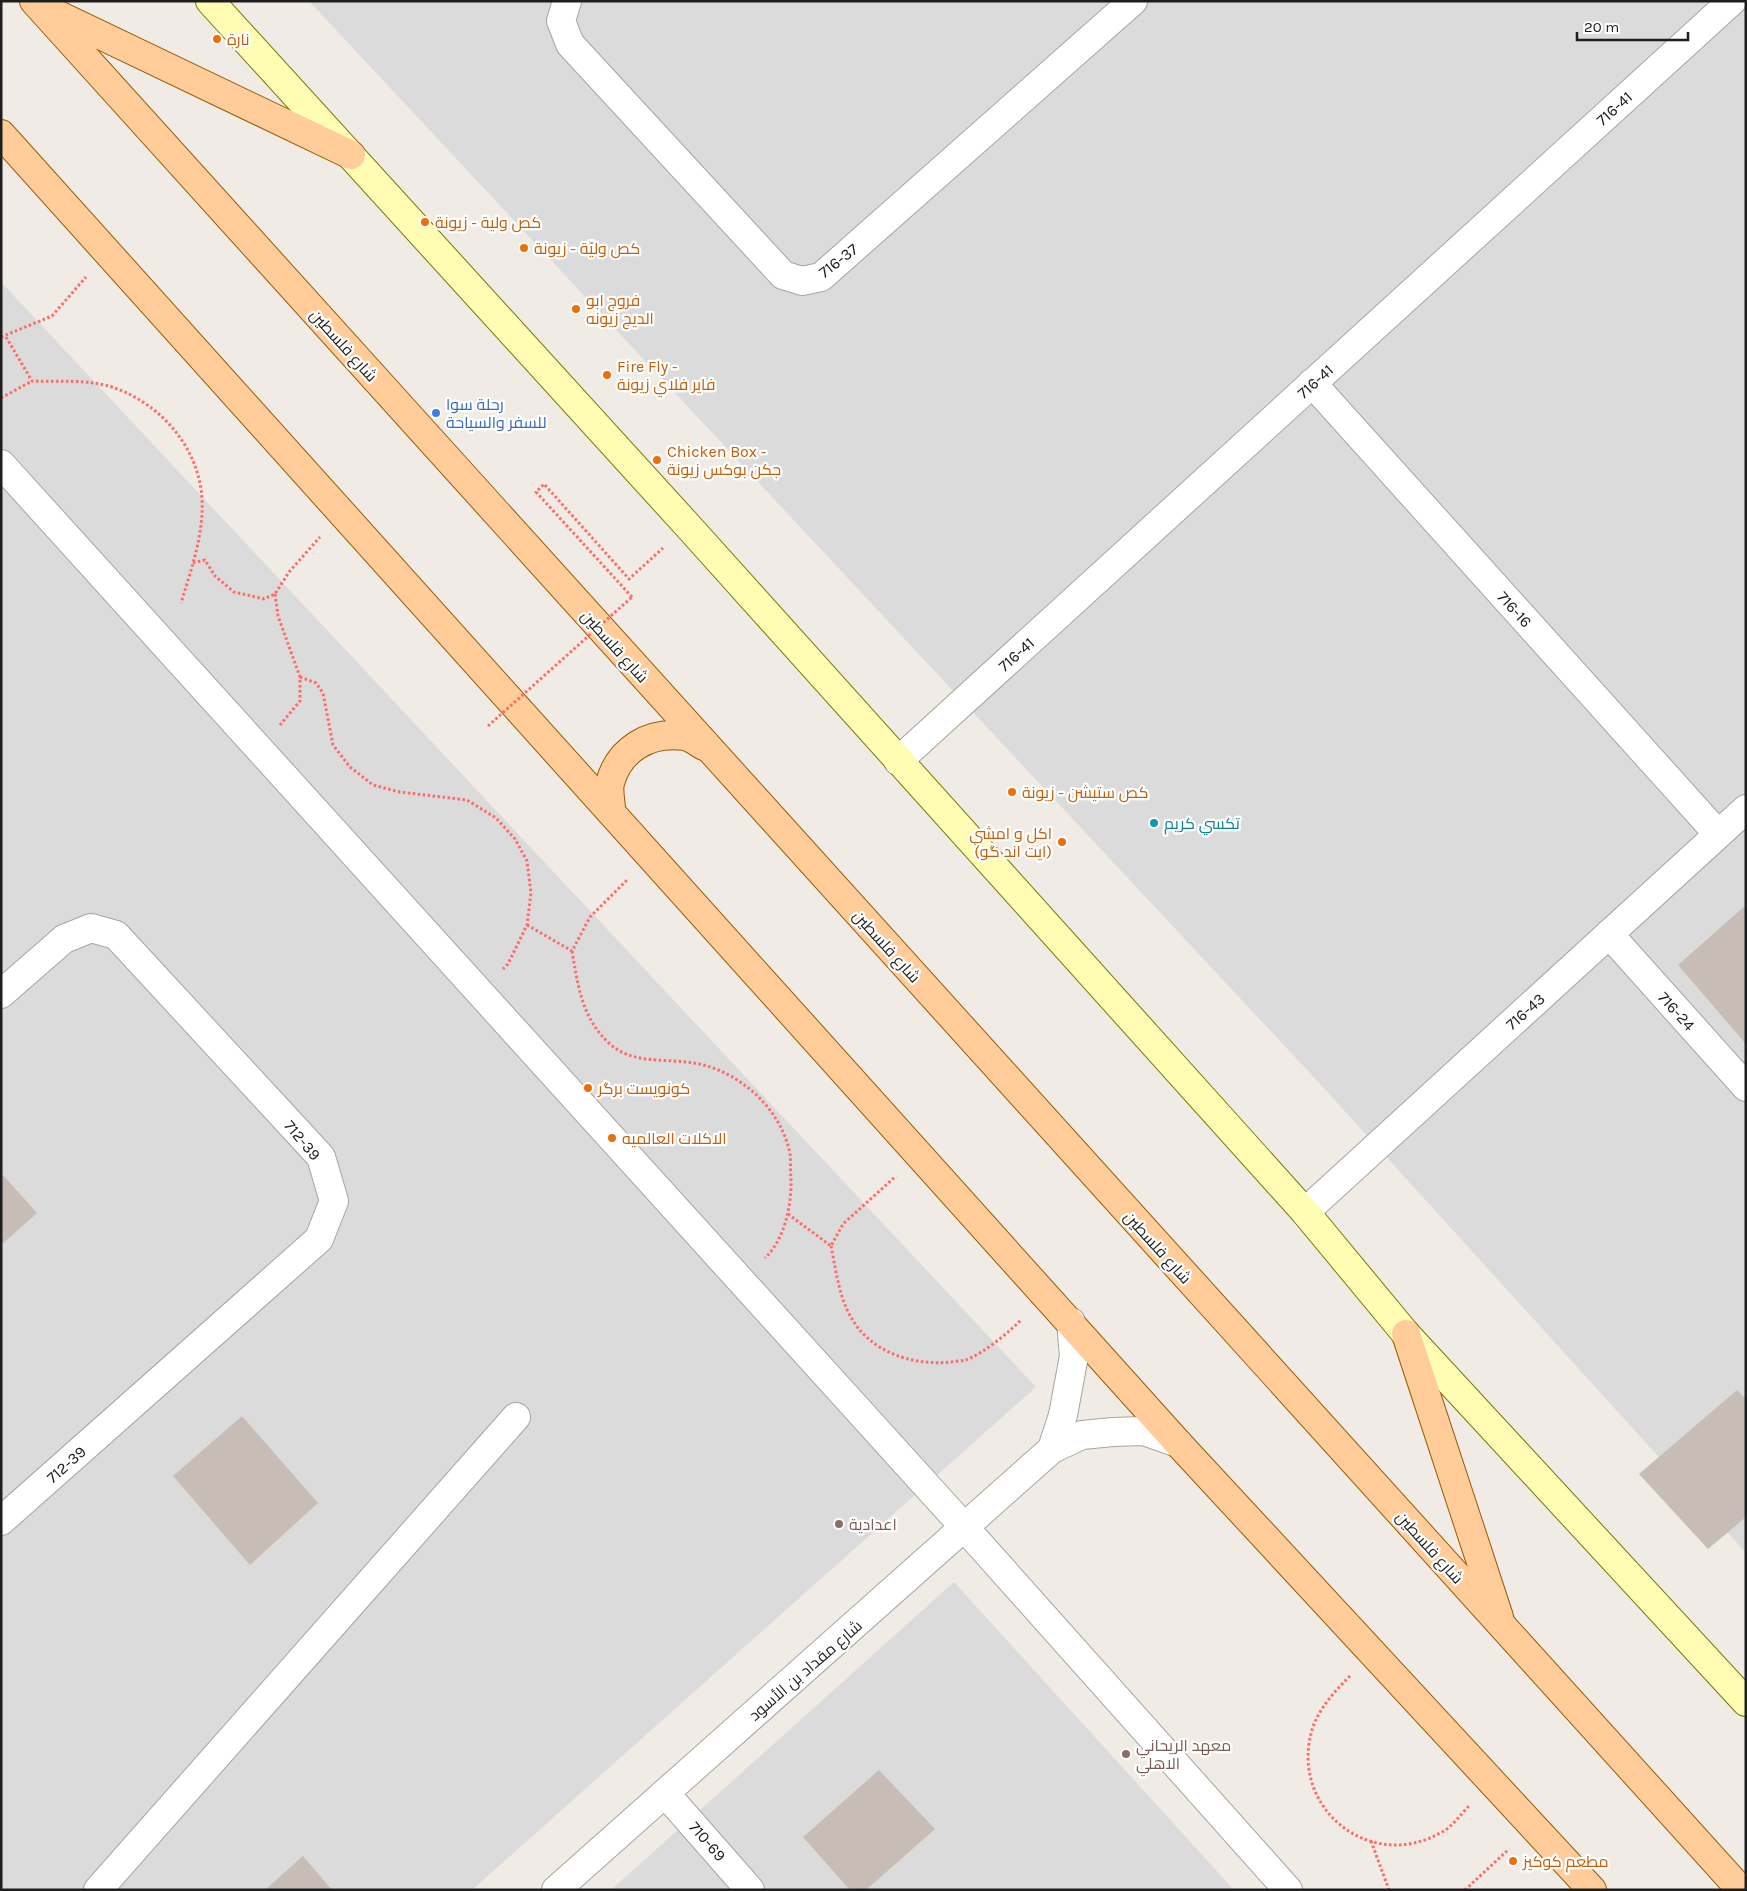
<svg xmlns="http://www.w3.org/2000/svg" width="1747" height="1891" font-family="Karla,Cairo,sans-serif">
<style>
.residential{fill:#dcdbdb}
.building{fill:#c8bdb6}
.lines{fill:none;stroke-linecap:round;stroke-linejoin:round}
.street-casing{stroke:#a5a5a5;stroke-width:30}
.secondary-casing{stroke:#767b00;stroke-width:30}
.primary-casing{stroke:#995b00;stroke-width:30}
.path{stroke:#ff6b66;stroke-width:3;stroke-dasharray:2.5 2.5;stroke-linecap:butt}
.street{stroke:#fff;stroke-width:28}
.secondary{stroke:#fefdb3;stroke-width:28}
.primary{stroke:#ffcc9a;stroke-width:28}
.path-bridge{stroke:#ff6b66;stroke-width:3;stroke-dasharray:2.5 2.5;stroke-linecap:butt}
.food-dot{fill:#e8710a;stroke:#fff;stroke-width:2}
.shop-dot{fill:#3f7fe0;stroke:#fff;stroke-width:2}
.culture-dot{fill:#0f9aa8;stroke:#fff;stroke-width:2}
.education-dot{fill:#8d6e63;stroke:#fff;stroke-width:2}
.labels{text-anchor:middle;stroke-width:4.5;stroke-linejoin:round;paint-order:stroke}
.food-label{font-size:16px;fill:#c56008;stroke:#fff;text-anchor:start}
.street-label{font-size:16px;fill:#1e1e1e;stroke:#fff}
.shop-label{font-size:16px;fill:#366cbe;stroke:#fff;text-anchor:start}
.culture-label{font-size:16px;fill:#0d838f;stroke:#fff;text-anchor:start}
.education-label{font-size:16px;fill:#785e54;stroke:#fff;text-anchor:start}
</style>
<rect width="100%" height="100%" fill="#f0ebe4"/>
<g class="residential">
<path d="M 309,1 L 1746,1 L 1746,1553 L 1322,1086 Z"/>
<path d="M 1,282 L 1036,1387 L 472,1890 L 1,1890 Z"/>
<path d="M 954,1582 L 1234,1890 L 611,1890 Z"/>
</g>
<g class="building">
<path d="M 1746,905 L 1746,1044 L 1678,965 Z"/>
<path d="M 1,1173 L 37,1213 L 1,1245 Z"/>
<path d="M 1737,1390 L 1746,1399 L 1746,1517 L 1708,1549 L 1639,1474 Z"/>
<path d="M 242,1416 L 318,1503 L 250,1565 L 173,1476 Z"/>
<path d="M 879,1770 L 935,1829 L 866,1890 L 850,1890 L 803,1837 Z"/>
<path d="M 303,1856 L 332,1890 L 265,1890 Z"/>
</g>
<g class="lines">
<defs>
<g id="street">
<path d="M 567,1 L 561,21 L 570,44 L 783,275 L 802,281 L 821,277 L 1133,1"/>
<path d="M 1312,383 L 1718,834"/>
<path d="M 1,464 L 965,1528 L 1288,1890"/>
<path d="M 898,761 L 1732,1"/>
<path d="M 1609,934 L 1746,1087"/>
<path d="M 1,994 L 64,939 L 91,928 L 116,935 L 321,1157 L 334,1201 L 319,1239 L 1,1521"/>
<path d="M 1305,1212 L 1746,809"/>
<path d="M 1052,1449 L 1063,1415 L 1074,1356 L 1071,1322"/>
<path d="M 665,1793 L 750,1890"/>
<path d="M 98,1890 L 516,1417"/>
<path d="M 556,1890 L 1052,1449 L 1082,1435 L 1113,1432 L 1144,1431 L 1178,1443"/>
</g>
<path id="secondary" d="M 210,1 L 688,526 L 1305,1212 L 1406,1334 L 1746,1702"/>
<g id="primary">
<path d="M 34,1 L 1741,1890"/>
<path d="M 48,10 L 351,155"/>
<path d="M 1,134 L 1178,1443 L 1592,1890"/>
<path d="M 611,810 C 611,802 608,791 610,783 C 619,749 650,731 684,736 C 691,737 698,743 704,746"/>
<path d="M 1406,1334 L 1499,1617"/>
</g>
</defs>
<use href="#street" class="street-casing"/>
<use href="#secondary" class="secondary-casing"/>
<use href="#primary" class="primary-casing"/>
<g class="path">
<path d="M 1,337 L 52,316 L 86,277"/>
<path d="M 6,337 L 32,381 C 59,382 86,379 112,387 C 160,403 199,447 202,499 C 204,534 191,570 181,603"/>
<path d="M 1,398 L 32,381"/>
<path d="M 193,563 L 205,560 L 215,576 L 234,592 L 264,599 L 275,594 L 289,572 L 320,537"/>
<path d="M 275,594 L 278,616 L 300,677 L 300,701 L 280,725"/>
<path d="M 632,597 L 536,492 L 544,484 L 629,579 L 663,548"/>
<path d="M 300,677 L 316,683 L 323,693 L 333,745 L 350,767 L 373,785 L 400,792 L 467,800 L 496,818 L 515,839 L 527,861 L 531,893 L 527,925 L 508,964 L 503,969"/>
<path d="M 527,925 L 572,951 L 590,917 L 628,879"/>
<path d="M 572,951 C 578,986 582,1019 610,1044 C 631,1063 660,1059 686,1062 C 734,1066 781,1106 790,1154 C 791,1161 790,1170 791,1177 C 792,1204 785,1239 765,1258"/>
<path d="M 788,1214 L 831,1246 L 843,1224 L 896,1176"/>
<path d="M 831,1246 C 836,1270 839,1298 852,1319 C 872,1353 914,1366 951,1362 C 956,1361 962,1361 966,1360 C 984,1353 1008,1333 1021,1320"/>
<path d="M 1350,1676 C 1336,1690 1322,1705 1314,1724 C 1285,1804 1368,1875 1442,1832 C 1452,1827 1461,1814 1469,1806"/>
<path d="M 1371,1841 L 1389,1890"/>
<path d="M 1465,1890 L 1509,1849"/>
</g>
<use href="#street" class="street"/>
<use href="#secondary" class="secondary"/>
<use href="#primary" class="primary"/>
<path class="path-bridge" d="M 488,726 L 632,597"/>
</g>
<g class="food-dot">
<circle cx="217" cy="39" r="5"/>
<circle cx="425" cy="222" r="5"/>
<circle cx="524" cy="248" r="5"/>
<circle cx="576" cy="309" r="5"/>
<circle cx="607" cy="375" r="5"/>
<circle cx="657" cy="460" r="5"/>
<circle cx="1012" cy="792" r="5"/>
<circle cx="1062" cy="842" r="5"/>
<circle cx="588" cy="1088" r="5"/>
<circle cx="612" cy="1138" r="5"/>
<circle cx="1513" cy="1861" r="5"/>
</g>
<circle class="shop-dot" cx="436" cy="413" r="5"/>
<circle class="culture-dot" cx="1154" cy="823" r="5"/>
<g class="education-dot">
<circle cx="839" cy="1524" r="5"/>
<circle cx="1126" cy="1754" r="5"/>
</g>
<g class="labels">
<g class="food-label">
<text x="227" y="45">نارة</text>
<text x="435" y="228">كص ولية - زيونة</text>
<text x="534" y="254">كص وليّة - زيونة</text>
<text x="586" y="306">فروج ابو<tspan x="586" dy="18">الديج زيونه</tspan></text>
<text x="617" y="372">Fire Fly -<tspan x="617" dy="18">فاير فلاي زيونة</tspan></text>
<text x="667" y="457">Chicken Box -<tspan x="667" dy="18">جكن بوكس زيونة</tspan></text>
<text x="1022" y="798">كص ستيشن - زيونة</text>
<text x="1052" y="839" text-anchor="end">اكل و امشي<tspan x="1052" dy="18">(ايت اند گو)</tspan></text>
<text x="598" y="1094">كونويست برگر</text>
<text x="622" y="1144">الاكلات العالميه</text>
<text x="1523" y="1867">مطعم كوكيز</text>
</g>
<g class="street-label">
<text transform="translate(1614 108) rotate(-42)" y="6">716-41</text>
<text transform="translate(838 260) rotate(-38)" y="6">716-37</text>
<text transform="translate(344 345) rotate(48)" y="6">شارع فلسطين</text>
<text transform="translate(1315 381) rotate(-42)" y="6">716-41</text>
<text transform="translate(1515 609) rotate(48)" y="6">716-16</text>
<text transform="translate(615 646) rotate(48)" y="6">شارع فلسطين</text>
<text transform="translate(1016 654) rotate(-42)" y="6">716-41</text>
<text transform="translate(887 946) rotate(48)" y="6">شارع فلسطين</text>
<text transform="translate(1525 1011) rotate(-42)" y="6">716-43</text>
<text transform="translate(1677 1011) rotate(48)" y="6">716-24</text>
<text transform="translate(303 1140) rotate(50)" y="6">712-39</text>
<text transform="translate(1158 1247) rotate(48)" y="6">شارع فلسطين</text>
<text transform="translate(66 1464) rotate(-42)" y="6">712-39</text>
<text transform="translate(1430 1547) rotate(48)" y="6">شارع فلسطين</text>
<text transform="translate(805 1670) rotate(-41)" y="6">شارع مقداد بن الأسود</text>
<text transform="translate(708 1841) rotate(49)" y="6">710-69</text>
</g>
<g class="shop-label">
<text x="446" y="410">رحلة سوا<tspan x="446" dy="18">للسفر والسياحة</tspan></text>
</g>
<g class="culture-label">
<text x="1164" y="829">تكسي كريم</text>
</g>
<g class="education-label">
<text x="849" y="1530">اعدادية</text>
<text x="1136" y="1751">معهد الريحاني<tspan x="1136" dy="18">الاهلي</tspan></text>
</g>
</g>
<rect width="1747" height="1891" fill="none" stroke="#1e1e1e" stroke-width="5"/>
<path d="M1577 32v8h111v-8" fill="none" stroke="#1e1e1e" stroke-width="2.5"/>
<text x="1584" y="32" font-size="15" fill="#1e1e1e" stroke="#ffffff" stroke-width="4" paint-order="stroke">20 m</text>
</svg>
